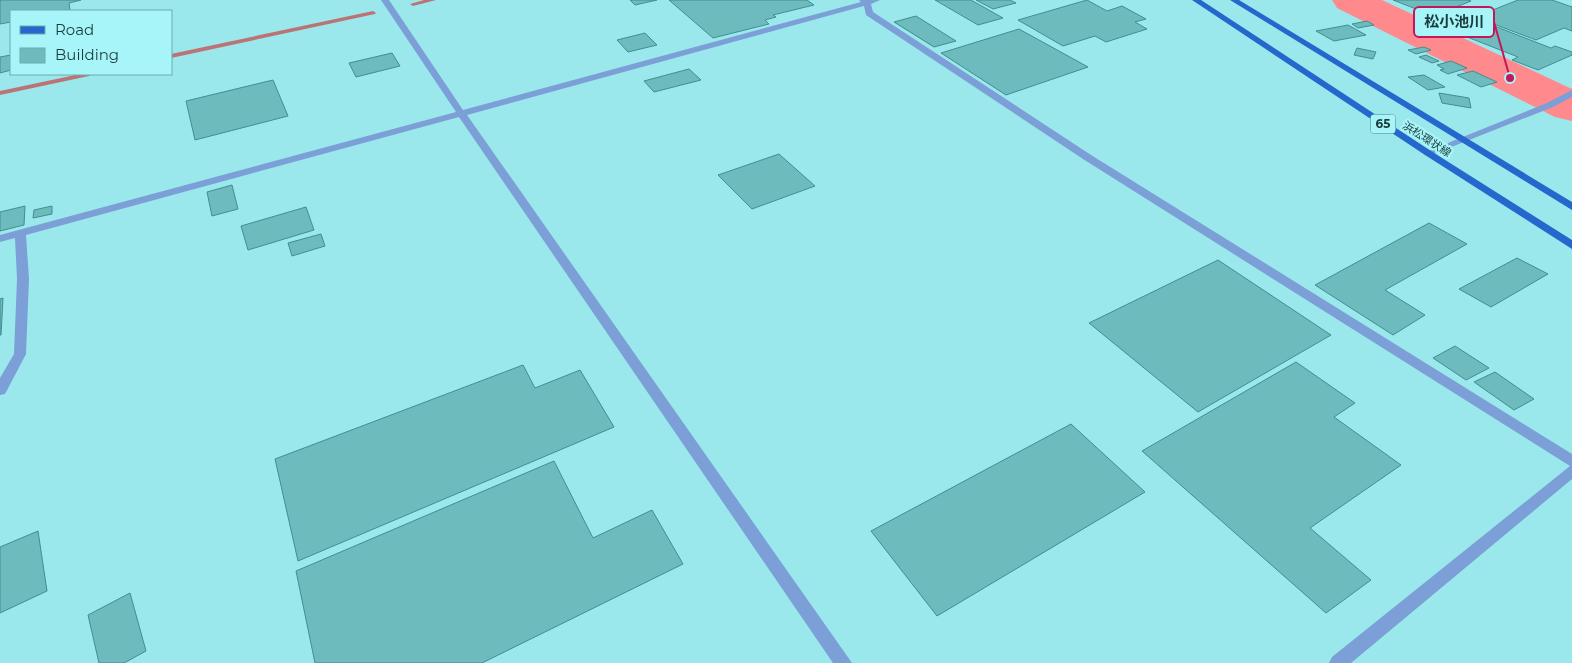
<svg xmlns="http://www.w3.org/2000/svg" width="1572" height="663" font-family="Montserrat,'Noto Sans JP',sans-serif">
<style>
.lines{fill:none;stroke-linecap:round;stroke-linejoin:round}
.stream{fill:#bb7376;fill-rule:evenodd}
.river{fill:#ff8a8e;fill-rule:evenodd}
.building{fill:#6ebbbe;stroke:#408e92}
.minor{fill:#7b9fd6;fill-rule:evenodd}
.tertiary{fill:#7b9fd6;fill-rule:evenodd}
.primary{fill:#2568cd;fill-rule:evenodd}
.labels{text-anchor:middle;stroke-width:4.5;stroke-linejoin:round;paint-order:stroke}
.far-street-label{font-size:11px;fill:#1b3c3d;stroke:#a7f5f8}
.shield{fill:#a7f5f8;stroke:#457475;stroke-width:1}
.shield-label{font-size:12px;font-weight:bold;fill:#1b3c3d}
.leader{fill:none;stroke:#c2185b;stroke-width:2}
.callout-dot{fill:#c2185b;stroke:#a7f5f8;stroke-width:2}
.callout{fill:#a7f5f8;stroke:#c2185b;stroke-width:2}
.callout-label{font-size:15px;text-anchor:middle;font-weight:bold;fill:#1b3c3d}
</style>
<rect width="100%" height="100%" fill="#9ae8eb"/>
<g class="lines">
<g class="stream">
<path d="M 424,0 L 436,0 L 413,6 L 410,4 Z"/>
<path d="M 373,11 L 376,13 L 375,14 L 171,58 L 171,54 Z"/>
<path d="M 80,74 L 92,74 L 89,76 L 0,95 L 0,91 Z"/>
</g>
<path class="river" d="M 1332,0 L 1382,0 L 1572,89 L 1572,121 L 1555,117 L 1337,8 Z"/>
</g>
<g class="building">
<path d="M 0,0 L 81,0 L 69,3 L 70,11 L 11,11 L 11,22 L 0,24 Z"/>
<path d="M 630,0 L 657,0 L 635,5 Z"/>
<path d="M 669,0 L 807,0 L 814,5 L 773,15 L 776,17 L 765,20 L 769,24 L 713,38 Z"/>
<path d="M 935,0 L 971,0 L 1003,18 L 978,25 Z"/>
<path d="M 976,0 L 1010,0 L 1016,3 L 993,9 Z"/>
<path d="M 1087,0 L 1107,11 L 1122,6 L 1146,19 L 1135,22 L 1147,29 L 1106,42 L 1095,36 L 1063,46 L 1018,20 Z"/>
<path d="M 1393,0 L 1467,0 L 1471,1 L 1434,16 Z"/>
<path d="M 1518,0 L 1552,0 L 1572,7 L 1572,31 L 1564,28 L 1536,40 L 1475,17 Z"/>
<path d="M 916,16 L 956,41 L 934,47 L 894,22 Z"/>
<path d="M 1367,21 L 1374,25 L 1358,28 L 1352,24 Z"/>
<path d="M 1484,22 L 1551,48 L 1555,46 L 1572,52 L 1572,55 L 1538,70 L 1512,60 L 1518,57 L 1457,33 Z"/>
<path d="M 1348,25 L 1366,35 L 1334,41 L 1316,31 Z"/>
<path d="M 1019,29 L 1088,67 L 1006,95 L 941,53 Z"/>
<path d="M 645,33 L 657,45 L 628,52 L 617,40 Z"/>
<path d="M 1424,47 L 1431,50 L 1416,54 L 1408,50 Z"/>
<path d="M 1357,48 L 1376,52 L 1373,59 L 1354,55 Z"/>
<path d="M 392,53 L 400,66 L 356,77 L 349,63 Z"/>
<path d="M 11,55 L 11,70 L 0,73 L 0,57 Z"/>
<path d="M 1426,55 L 1439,61 L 1432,63 L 1419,57 Z"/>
<path d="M 1451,61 L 1467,68 L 1448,74 L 1440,70 L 1444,69 L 1437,65 Z"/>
<path d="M 689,69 L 701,80 L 654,92 L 644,81 Z"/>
<path d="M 1473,71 L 1497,82 L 1481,87 L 1457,75 Z"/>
<path d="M 1424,75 L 1445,87 L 1428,90 L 1408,77 Z"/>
<path d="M 273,80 L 288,116 L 195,140 L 186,101 Z"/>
<path d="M 1439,93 L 1469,98 L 1471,108 L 1442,103 Z"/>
<path d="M 779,154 L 815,186 L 752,209 L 718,175 Z"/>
<path d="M 232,185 L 238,209 L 212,216 L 207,192 Z"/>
<path d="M 25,206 L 24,225 L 0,231 L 0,212 Z"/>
<path d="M 52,206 L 52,214 L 33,218 L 34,210 Z"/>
<path d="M 306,207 L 314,230 L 248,250 L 241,226 Z"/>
<path d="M 1429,223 L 1467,244 L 1385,290 L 1425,315 L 1393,335 L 1315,285 Z"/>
<path d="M 321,234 L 325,246 L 292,256 L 288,243 Z"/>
<path d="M 1517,258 L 1548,274 L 1491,307 L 1459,289 Z"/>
<path d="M 1218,260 L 1331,335 L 1198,412 L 1089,323 Z"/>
<path d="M 3,298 L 1,335 L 0,335 L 0,299 Z"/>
<path d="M 1455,346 L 1489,368 L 1466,380 L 1433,358 Z"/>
<path d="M 1296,362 L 1355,403 L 1334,417 L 1401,465 L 1310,528 L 1371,580 L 1326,613 L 1142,451 Z"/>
<path d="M 523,365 L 535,388 L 580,370 L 614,427 L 298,561 L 275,459 Z"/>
<path d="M 1495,372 L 1534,399 L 1514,410 L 1474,382 Z"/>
<path d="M 1071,424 L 1145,492 L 937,616 L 871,531 Z"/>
<path d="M 554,461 L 593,538 L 652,510 L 683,564 L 482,663 L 315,663 L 296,571 Z"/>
<path d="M 38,531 L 47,591 L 0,613 L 0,547 Z"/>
<path d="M 130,593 L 146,651 L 124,663 L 99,663 L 88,615 Z"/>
</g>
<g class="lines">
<path class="minor" d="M 381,0 L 389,0 L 463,110 L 861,2 L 859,0 L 880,0 L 871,4 L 873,12 L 1091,155 L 1572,454 L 1572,479 L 1351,663 L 1329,663 L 1332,657 L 1570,466 L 1083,159 L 866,15 L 864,6 L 467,115 L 852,663 L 833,663 L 459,117 L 26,235 L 29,279 L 26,354 L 5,394 L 0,395 L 0,378 L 14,354 L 17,279 L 15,238 L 0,242 L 0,235 L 456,112 Z"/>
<path class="tertiary" d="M 1572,90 L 1572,97 L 1553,107 L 1431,155 L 1425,155 L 1423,153 L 1547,103 Z"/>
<g class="primary">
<path d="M 1192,0 L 1201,0 L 1431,151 L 1572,240 L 1572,249 L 1425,155 Z"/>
<path d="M 1230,0 L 1239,0 L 1572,202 L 1572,210 Z"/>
</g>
</g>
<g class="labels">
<g class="far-street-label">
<text transform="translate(1427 139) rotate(33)" y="4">浜松環状線</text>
</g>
<rect class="shield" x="1370.5" y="114.5" width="25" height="19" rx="4"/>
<g class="shield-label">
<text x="1383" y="128">65</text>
</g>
</g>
<path class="leader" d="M1510 78L1494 22"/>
<circle class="callout-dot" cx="1510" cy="78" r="5"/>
<rect class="callout" x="1414" y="7" width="80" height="30" rx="5"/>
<g class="callout-label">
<text x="1454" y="27">松小池川</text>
</g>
<rect x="10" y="10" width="162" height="65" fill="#a7f5f8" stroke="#6fabad"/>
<rect x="20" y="26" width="25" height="8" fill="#2568cd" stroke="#6fabad"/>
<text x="55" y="35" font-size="15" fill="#1b3c3d">Road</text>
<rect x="20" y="48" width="25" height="15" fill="#6ebbbe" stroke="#6fabad"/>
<text x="55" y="60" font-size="15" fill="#1b3c3d">Building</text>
</svg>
